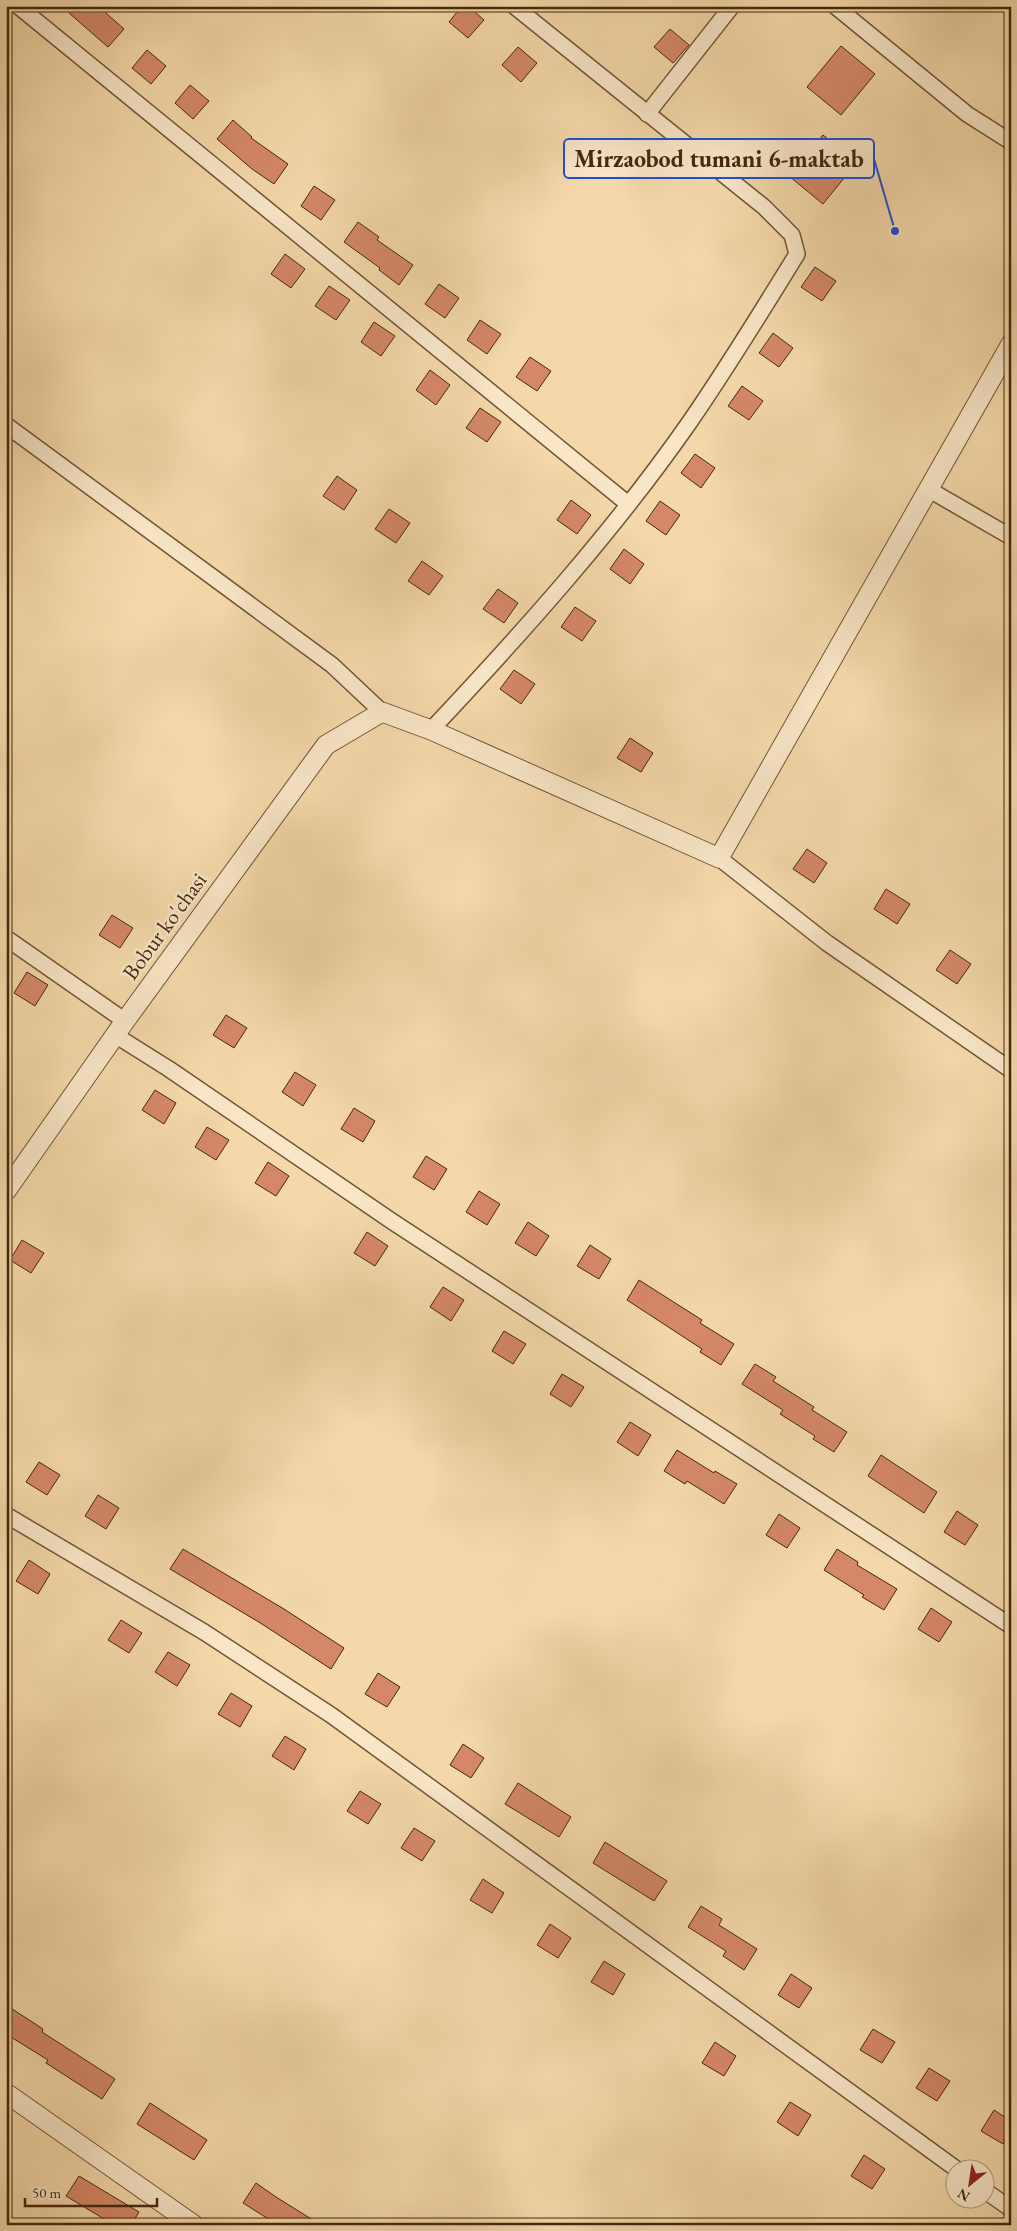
<svg xmlns="http://www.w3.org/2000/svg" width="1017" height="2231" font-family="'EB Garamond',serif">
<style>
.building{fill:#d58868;stroke:#45280f}
.lines{fill:none;stroke-linecap:round;stroke-linejoin:round}
.minor-casing{stroke:#715436;stroke-width:18}
.tertiary-casing{stroke:#715436;stroke-width:21}
.minor{stroke:#f8e6c7;stroke-width:15}
.tertiary{stroke:#f8e6c7;stroke-width:19}
.labels{text-anchor:middle;stroke-width:5;stroke-linejoin:round;paint-order:stroke}
.street-label{font-size:22px;fill:#45280f;stroke:#f8e6c7}
.leader{fill:none;stroke:#1d4ed8;stroke-width:2}
.callout-dot{fill:#1d4ed8;stroke:#f8e6c7;stroke-width:2}
.callout{fill:#f8e6c7;stroke:#1d4ed8;stroke-width:2}
.callout-label{font-size:24px;text-anchor:middle;font-weight:bold;fill:#45280f}
</style>
<rect width="100%" height="100%" fill="#f4d8a9"/>
<filter id="stains"><feTurbulence type="fractalNoise" baseFrequency=".004" numOctaves="4"/><feColorMatrix values="0 0 0 0 .2 0 0 0 0 .09 0 0 0 0 .02 0 0 0 .5 -.17"/></filter>
<radialGradient id="worn" r=".72"><stop offset=".6" stop-color="#630" stop-opacity="0"/><stop offset="1" stop-color="#630" stop-opacity=".3"/></radialGradient>
<g class="building">
<path d="M 61,6 L 98,6 L 124,29 L 108,47 Z"/>
<path d="M 462,6 L 468,6 L 484,20 L 468,38 L 449,22 Z"/>
<path d="M 670,29 L 689,45 L 673,63 L 654,47 Z"/>
<path d="M 841,46 L 875,74 L 841,115 L 807,87 Z"/>
<path d="M 518,47 L 537,63 L 521,82 L 502,65 Z"/>
<path d="M 147,50 L 166,66 L 151,84 L 132,68 Z"/>
<path d="M 190,85 L 209,101 L 193,119 L 175,103 Z"/>
<path d="M 233,120 L 252,137 L 251,138 L 288,164 L 274,184 L 252,169 L 217,139 Z"/>
<path d="M 823,135 L 857,162 L 823,204 L 789,176 Z"/>
<path d="M 314,186 L 335,200 L 321,220 L 301,206 Z"/>
<path d="M 358,222 L 379,237 L 377,240 L 413,265 L 399,285 L 379,270 L 380,268 L 344,242 Z"/>
<path d="M 285,254 L 305,269 L 291,288 L 271,274 Z"/>
<path d="M 815,267 L 836,281 L 822,301 L 801,287 Z"/>
<path d="M 439,284 L 459,298 L 445,318 L 425,304 Z"/>
<path d="M 329,286 L 350,300 L 336,320 L 315,306 Z"/>
<path d="M 480,320 L 501,334 L 487,354 L 467,340 Z"/>
<path d="M 374,322 L 395,336 L 381,356 L 361,342 Z"/>
<path d="M 773,333 L 793,348 L 779,367 L 759,353 Z"/>
<path d="M 530,357 L 551,371 L 537,391 L 516,377 Z"/>
<path d="M 430,370 L 450,385 L 436,405 L 416,390 Z"/>
<path d="M 742,386 L 763,401 L 749,420 L 728,406 Z"/>
<path d="M 480,408 L 501,422 L 487,442 L 466,428 Z"/>
<path d="M 695,454 L 715,468 L 701,488 L 681,473 Z"/>
<path d="M 337,476 L 357,490 L 344,510 L 323,496 Z"/>
<path d="M 571,500 L 591,515 L 577,534 L 557,520 Z"/>
<path d="M 660,501 L 680,515 L 666,535 L 646,521 Z"/>
<path d="M 389,509 L 410,523 L 396,543 L 375,529 Z"/>
<path d="M 624,549 L 644,564 L 630,584 L 610,569 Z"/>
<path d="M 422,561 L 443,576 L 429,595 L 408,581 Z"/>
<path d="M 498,589 L 518,603 L 504,623 L 483,609 Z"/>
<path d="M 575,607 L 596,621 L 582,641 L 561,627 Z"/>
<path d="M 514,670 L 535,684 L 521,704 L 500,689 Z"/>
<path d="M 630,738 L 653,753 L 641,772 L 617,758 Z"/>
<path d="M 807,849 L 827,863 L 814,883 L 793,869 Z"/>
<path d="M 886,889 L 910,904 L 897,924 L 874,909 Z"/>
<path d="M 112,915 L 133,928 L 120,948 L 99,935 Z"/>
<path d="M 950,950 L 971,964 L 957,984 L 936,970 Z"/>
<path d="M 27,972 L 48,985 L 35,1006 L 14,993 Z"/>
<path d="M 226,1015 L 247,1028 L 234,1048 L 213,1035 Z"/>
<path d="M 295,1072 L 316,1085 L 303,1106 L 282,1092 Z"/>
<path d="M 155,1090 L 176,1103 L 164,1124 L 142,1110 Z"/>
<path d="M 354,1108 L 375,1121 L 363,1142 L 341,1129 Z"/>
<path d="M 207,1127 L 229,1140 L 216,1160 L 195,1147 Z"/>
<path d="M 426,1156 L 447,1169 L 434,1190 L 413,1177 Z"/>
<path d="M 268,1162 L 289,1176 L 276,1196 L 255,1183 Z"/>
<path d="M 479,1191 L 500,1204 L 487,1225 L 466,1212 Z"/>
<path d="M 528,1222 L 549,1236 L 536,1256 L 515,1243 Z"/>
<path d="M 367,1232 L 388,1246 L 375,1266 L 354,1253 Z"/>
<path d="M 22,1240 L 44,1253 L 31,1273 L 10,1260 Z"/>
<path d="M 590,1245 L 611,1259 L 599,1279 L 577,1266 Z"/>
<path d="M 639,1280 L 702,1320 L 700,1323 L 734,1344 L 721,1365 L 700,1352 L 702,1349 L 627,1300 Z"/>
<path d="M 443,1287 L 464,1300 L 451,1321 L 430,1307 Z"/>
<path d="M 504,1331 L 526,1344 L 513,1364 L 492,1351 Z"/>
<path d="M 755,1364 L 776,1377 L 773,1381 L 814,1407 L 812,1410 L 847,1432 L 834,1452 L 813,1439 L 815,1436 L 780,1414 L 783,1410 L 742,1384 Z"/>
<path d="M 562,1374 L 584,1387 L 571,1407 L 550,1394 Z"/>
<path d="M 630,1422 L 651,1435 L 638,1456 L 617,1442 Z"/>
<path d="M 677,1450 L 714,1473 L 715,1471 L 737,1484 L 724,1504 L 687,1481 L 685,1484 L 664,1471 Z"/>
<path d="M 881,1455 L 937,1492 L 924,1513 L 868,1476 Z"/>
<path d="M 39,1462 L 60,1475 L 47,1495 L 26,1482 Z"/>
<path d="M 98,1495 L 119,1508 L 106,1529 L 85,1516 Z"/>
<path d="M 957,1511 L 978,1525 L 965,1545 L 944,1532 Z"/>
<path d="M 779,1514 L 800,1528 L 787,1548 L 766,1535 Z"/>
<path d="M 183,1549 L 284,1609 L 344,1648 L 331,1669 L 262,1624 L 170,1569 Z"/>
<path d="M 837,1549 L 858,1562 L 857,1565 L 897,1589 L 884,1610 L 862,1597 L 864,1595 L 824,1570 Z"/>
<path d="M 29,1560 L 50,1574 L 38,1594 L 16,1581 Z"/>
<path d="M 931,1608 L 952,1622 L 939,1642 L 918,1629 Z"/>
<path d="M 121,1620 L 142,1633 L 129,1653 L 108,1640 Z"/>
<path d="M 168,1652 L 190,1665 L 177,1686 L 155,1672 Z"/>
<path d="M 378,1673 L 400,1687 L 387,1707 L 365,1694 Z"/>
<path d="M 231,1693 L 252,1706 L 240,1727 L 218,1714 Z"/>
<path d="M 285,1736 L 306,1749 L 294,1770 L 272,1756 Z"/>
<path d="M 463,1744 L 484,1758 L 471,1778 L 450,1765 Z"/>
<path d="M 518,1783 L 571,1817 L 559,1837 L 505,1804 Z"/>
<path d="M 360,1791 L 381,1804 L 368,1824 L 347,1811 Z"/>
<path d="M 414,1828 L 435,1841 L 422,1861 L 401,1848 Z"/>
<path d="M 605,1842 L 667,1881 L 654,1901 L 593,1863 Z"/>
<path d="M 483,1879 L 504,1893 L 492,1913 L 470,1900 Z"/>
<path d="M 701,1906 L 722,1919 L 719,1925 L 757,1949 L 744,1970 L 723,1956 L 726,1951 L 688,1927 Z"/>
<path d="M 550,1924 L 571,1938 L 558,1958 L 537,1945 Z"/>
<path d="M 604,1961 L 625,1974 L 613,1995 L 591,1982 Z"/>
<path d="M 791,1974 L 812,1988 L 799,2008 L 778,1995 Z"/>
<path d="M 6,2005 L 43,2029 L 42,2032 L 115,2079 L 102,2099 L 46,2063 L 48,2060 L 6,2034 Z"/>
<path d="M 873,2029 L 895,2042 L 882,2063 L 860,2050 Z"/>
<path d="M 715,2042 L 736,2056 L 724,2076 L 702,2063 Z"/>
<path d="M 929,2068 L 950,2081 L 937,2101 L 916,2088 Z"/>
<path d="M 790,2102 L 811,2115 L 798,2136 L 777,2122 Z"/>
<path d="M 150,2103 L 207,2140 L 194,2160 L 137,2124 Z"/>
<path d="M 994,2110 L 1011,2121 L 1011,2131 L 1003,2144 L 981,2131 Z"/>
<path d="M 864,2155 L 885,2169 L 872,2189 L 851,2176 Z"/>
<path d="M 79,2176 L 139,2212 L 131,2225 L 114,2225 L 66,2196 Z"/>
<path d="M 256,2183 L 276,2197 L 321,2225 L 278,2225 L 243,2203 Z"/>
</g>
<g class="lines">
<defs>
<g id="minor">
<path d="M 18,6 L 628,504"/>
<path d="M 835,6 L 967,114 L 1011,142"/>
<path d="M 647,114 L 732,6"/>
<path d="M 6,425 L 332,665 L 382,712"/>
<path d="M 928,489 L 1011,537"/>
<path d="M 431,730 C 522,633 613,532 689,423 C 727,368 762,311 797,254 L 792,235 L 764,207 L 514,6"/>
<path d="M 719,858 L 827,943 L 1011,1070"/>
<path d="M 6,938 L 125,1021"/>
<path d="M 115,1035 L 169,1069 L 393,1222 L 1011,1626"/>
<path d="M 6,1515 L 204,1632 L 331,1715 L 955,2168"/>
<path d="M 984,2190 L 1011,2209"/>
</g>
<g id="tertiary">
<path d="M 6,1191 L 125,1021 L 326,745 L 382,712 L 431,730 L 719,858 L 1011,344"/>
<path d="M 6,2093 L 194,2225"/>
</g>
</defs>
<use href="#minor" class="minor-casing"/>
<use href="#tertiary" class="tertiary-casing"/>
<use href="#minor" class="minor"/>
<use href="#tertiary" class="tertiary"/>
</g>
<g class="labels">
<g class="street-label">
<text transform="translate(164 926) rotate(-54)" y="8">Bobur ko'chasi</text>
</g>
</g>
<path class="leader" d="M895 231L874 159"/>
<circle class="callout-dot" cx="895" cy="231" r="5"/>
<rect class="callout" x="564" y="139" width="310" height="39" rx="5"/>
<g class="callout-label">
<text x="719" y="167">Mirzaobod tumani 6-maktab</text>
</g>
<rect width="1017" height="2231" fill="none" stroke="#f4d8a9" stroke-width="25"/>
<rect x="8" y="8" width="1002" height="2216" fill="none" stroke="#45280f" stroke-width="2.5"/>
<rect x="12" y="12" width="992" height="2206" fill="none" stroke="#45280f"/>
<g transform="translate(970 2184) rotate(210)"><circle r="24" fill="#f8e6c7" stroke="#b09a7d"/>
<path d="M0-4L9 19L0 12L-9 19Z" fill="#8f2418"/>
<text y="-8" font-size="14" font-weight="bold" text-anchor="middle" fill="#45280f">N</text>
</g>
<path d="M25 2198v8h132v-8" fill="none" stroke="#45280f" stroke-width="2.5"/>
<text x="32" y="2198" font-size="15" fill="#45280f" stroke="#f8e6c7" stroke-width="4" paint-order="stroke">50 m</text>
<rect width="100%" height="100%" filter="url(#stains)"/>
<rect width="100%" height="100%" fill="url(#worn)"/>
</svg>
